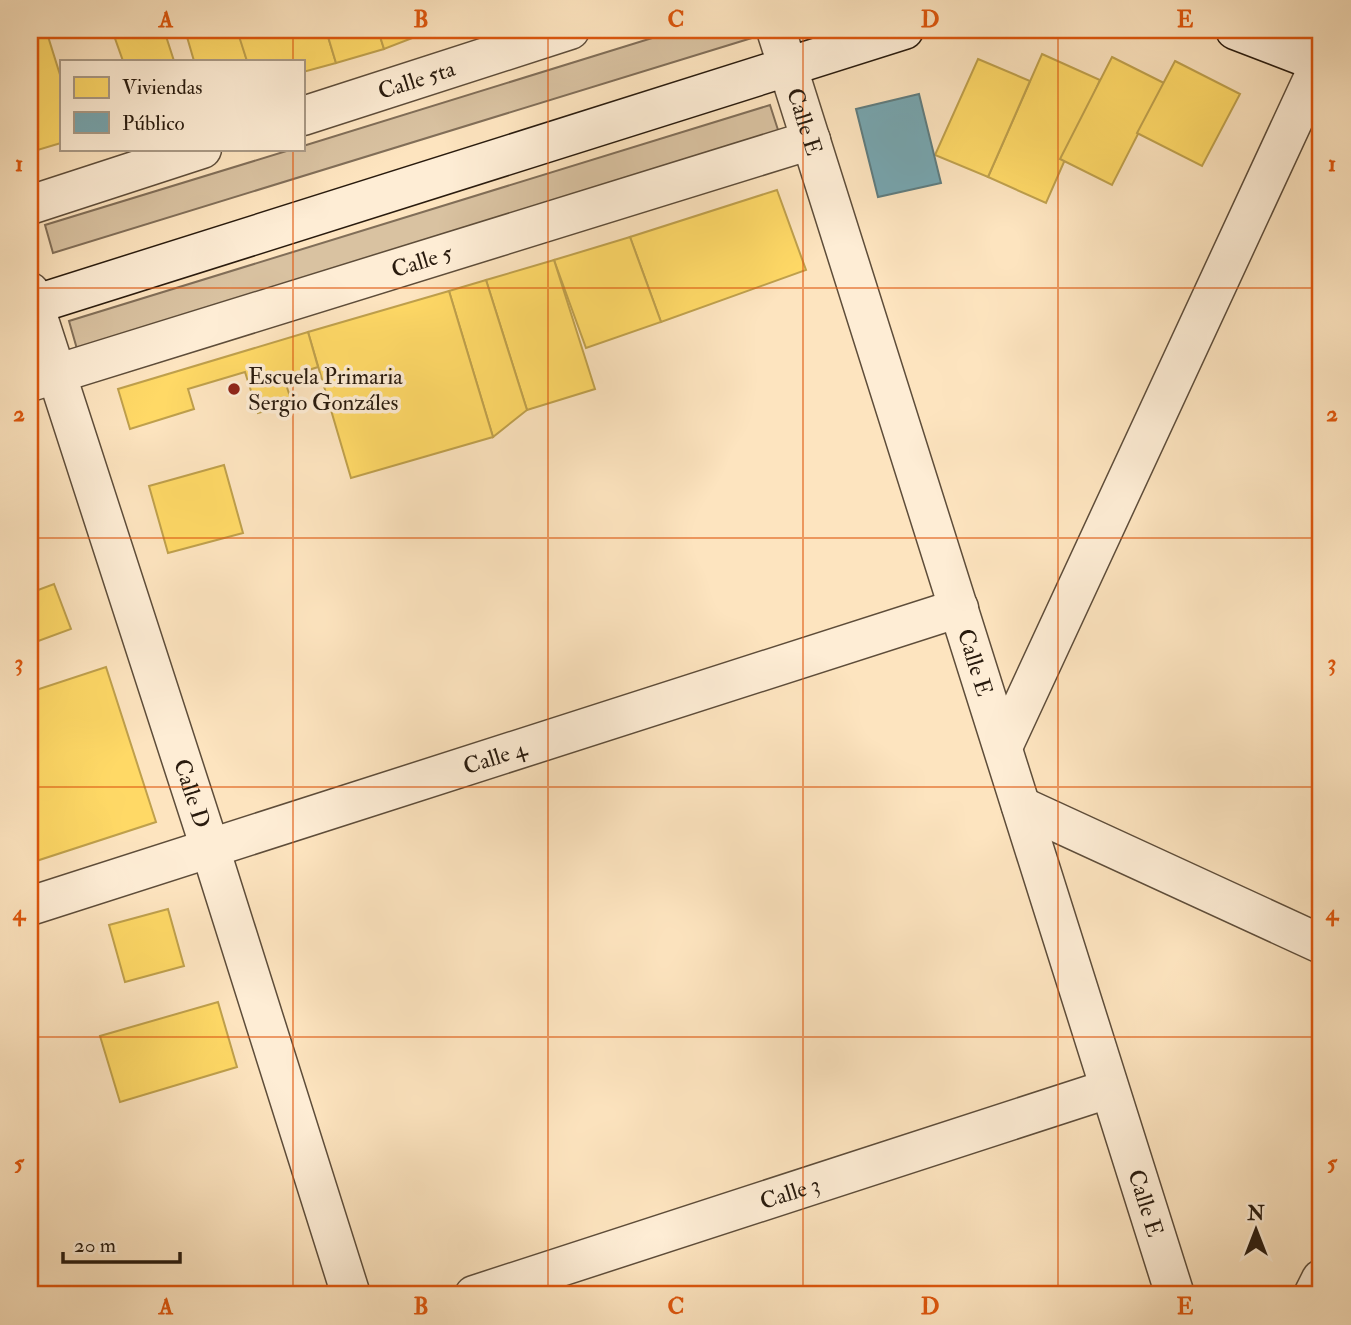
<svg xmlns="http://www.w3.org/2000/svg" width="1351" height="1325" font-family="'IM FELL Double Pica',serif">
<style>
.green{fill:#d9c2a1;stroke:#816e58;stroke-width:2}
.homes{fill:#ffd966;stroke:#bfa04c;stroke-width:2}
.public{fill:#76a5af;stroke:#5f7c7f;stroke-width:2}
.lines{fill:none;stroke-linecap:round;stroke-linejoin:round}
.street-casing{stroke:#5e4d3a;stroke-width:41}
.secondary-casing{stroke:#291b0e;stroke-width:41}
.street{stroke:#feedd5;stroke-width:38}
.secondary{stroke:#feedd5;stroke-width:38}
.grid{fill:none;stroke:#de560c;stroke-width:2;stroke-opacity:0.55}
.poi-dot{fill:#8f2418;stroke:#feedd5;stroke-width:2.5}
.labels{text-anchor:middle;stroke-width:7;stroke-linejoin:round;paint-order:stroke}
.street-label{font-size:23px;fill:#291b0e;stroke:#feedd5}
.poi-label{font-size:23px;fill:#291b0e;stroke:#feedd5;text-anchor:start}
.neatline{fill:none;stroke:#de560c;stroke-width:2.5}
.grid-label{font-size:23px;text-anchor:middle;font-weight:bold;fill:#de560c}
</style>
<rect width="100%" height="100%" fill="#fde4bf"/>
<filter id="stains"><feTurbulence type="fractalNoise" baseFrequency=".00286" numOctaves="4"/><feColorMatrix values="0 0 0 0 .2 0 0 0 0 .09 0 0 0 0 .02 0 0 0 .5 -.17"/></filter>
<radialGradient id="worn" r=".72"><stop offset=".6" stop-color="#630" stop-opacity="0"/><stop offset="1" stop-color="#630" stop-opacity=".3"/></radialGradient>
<g class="green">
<path d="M 678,30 L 753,30 L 755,37 L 53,253 L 45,225 L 293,149 L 303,149 L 303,146 Z"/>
<path d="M 770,105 L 779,133 L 77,349 L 69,321 Z"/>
</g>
<g class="homes">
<path d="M 30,30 L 46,30 L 61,78 L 61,143 L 31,152 Z"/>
<path d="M 112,30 L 164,30 L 174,61 L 123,61 Z"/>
<path d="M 185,30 L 238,30 L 247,61 L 194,61 Z"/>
<path d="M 237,30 L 326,30 L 336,63 L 303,72 L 303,61 L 247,61 Z"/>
<path d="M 326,30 L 378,30 L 384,49 L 336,63 Z"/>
<path d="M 378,30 L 433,30 L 384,49 Z"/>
<path d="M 1042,54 L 1100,80 L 1046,203 L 988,177 Z"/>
<path d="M 1112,57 L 1164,83 L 1112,185 L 1060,159 Z"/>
<path d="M 978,59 L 1030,81 L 988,177 L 935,155 Z"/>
<path d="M 1175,61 L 1240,94 L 1202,166 L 1137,133 Z"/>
<path d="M 777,190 L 806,270 L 661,322 L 630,237 Z"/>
<path d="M 630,237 L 661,322 L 586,348 L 554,260 Z"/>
<path d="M 554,260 L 595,389 L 527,410 L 486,280 Z"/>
<path d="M 486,280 L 527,410 L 493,437 L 449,291 Z"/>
<path d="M 449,291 L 493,437 L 351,478 L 308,332 Z"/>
<path d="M 308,332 L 318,367 L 284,378 L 292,403 L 258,413 L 245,372 L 188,389 L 194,409 L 130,429 L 118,389 Z"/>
<path d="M 224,465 L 243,533 L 168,553 L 149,486 Z"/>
<path d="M 54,584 L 71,629 L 30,644 L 30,593 Z"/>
<path d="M 106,667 L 156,822 L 30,863 L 30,692 Z"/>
<path d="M 168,909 L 184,966 L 125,982 L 109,925 Z"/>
<path d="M 218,1002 L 237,1067 L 120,1102 L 100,1036 Z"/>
</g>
<path class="public" d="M 919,94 L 941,183 L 878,197 L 856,109 Z"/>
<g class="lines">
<defs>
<g id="street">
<path id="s1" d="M 776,30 L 1175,1295"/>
<path id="s2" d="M 303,116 L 570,30"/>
<path d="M 30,205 L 202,149"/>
<path id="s3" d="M 30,292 L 210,848 L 351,1295"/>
<path id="s4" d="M 30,382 L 811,140"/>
<path d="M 1003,747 L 1320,63"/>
<path d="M 1021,806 L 1321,944"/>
<path id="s5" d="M 30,906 L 959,608"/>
<path id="s6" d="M 474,1295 L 1108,1089"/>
<path d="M 1313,1295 L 1321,1279"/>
</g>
<g id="secondary">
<path d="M 1235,30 L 1321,63"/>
<path d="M 30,306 L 904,30"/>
</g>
</defs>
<use href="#street" class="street-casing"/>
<use href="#secondary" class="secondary-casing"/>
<use href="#street" class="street"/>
<use href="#secondary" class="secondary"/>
</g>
<path class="grid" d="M 293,30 L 293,61M 548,30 L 548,1295M 803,30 L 803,1295M 1058,30 L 1058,1295M 293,149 L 293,1295M 30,288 L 1321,288M 30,538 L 1321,538M 30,787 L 1321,787M 30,1037 L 1321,1037"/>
<circle class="poi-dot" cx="234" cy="389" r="7"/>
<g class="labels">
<g class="street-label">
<text dy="8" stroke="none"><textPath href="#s2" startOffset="119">Calle 5ta</textPath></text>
<text dy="8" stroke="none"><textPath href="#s1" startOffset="96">Calle E</textPath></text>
<text dy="8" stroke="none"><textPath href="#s4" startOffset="410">Calle 5</textPath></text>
<text dy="8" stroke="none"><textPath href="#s1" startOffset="663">Calle E</textPath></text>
<text dy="8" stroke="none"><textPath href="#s5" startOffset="488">Calle 4</textPath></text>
<text dy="8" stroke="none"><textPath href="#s3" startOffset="527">Calle D</textPath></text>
<text dy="8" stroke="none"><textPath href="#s6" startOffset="332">Calle 3</textPath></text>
<text dy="8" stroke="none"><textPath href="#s1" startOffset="1230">Calle E</textPath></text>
</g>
<g class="poi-label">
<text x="248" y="384">Escuela Primaria<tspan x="248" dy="26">Sergio Gonzáles</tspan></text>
</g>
</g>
<rect width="1351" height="1325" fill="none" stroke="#fde4bf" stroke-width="77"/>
<rect x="60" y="60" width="245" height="91" fill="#feedd5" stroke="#a99985" stroke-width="2"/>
<rect x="74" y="77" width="35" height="21" fill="#ffd966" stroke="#a99985" stroke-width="2"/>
<text x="122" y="94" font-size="21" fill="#291b0e">Viviendas</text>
<rect x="74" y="112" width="35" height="21" fill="#76a5af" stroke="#a99985" stroke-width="2"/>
<text x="122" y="130" font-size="21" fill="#291b0e">Público</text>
<g transform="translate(1256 1230)" stroke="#feedd5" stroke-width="5" paint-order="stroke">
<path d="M0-5L12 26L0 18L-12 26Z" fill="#291b0e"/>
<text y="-10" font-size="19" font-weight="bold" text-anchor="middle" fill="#291b0e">N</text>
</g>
<path d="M63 1252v10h117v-10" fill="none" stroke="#291b0e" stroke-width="3.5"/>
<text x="74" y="1252" font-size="21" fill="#291b0e" stroke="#feedd5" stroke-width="5" paint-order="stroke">20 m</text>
<rect x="38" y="38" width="1274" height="1248" class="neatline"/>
<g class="grid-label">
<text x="166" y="27">A</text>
<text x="421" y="27">B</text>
<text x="676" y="27">C</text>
<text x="930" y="27">D</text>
<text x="1185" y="27">E</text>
<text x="19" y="171">1</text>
<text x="1332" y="171">1</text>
<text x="19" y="421">2</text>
<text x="1332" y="421">2</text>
<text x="19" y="670">3</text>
<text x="1332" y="670">3</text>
<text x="19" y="920">4</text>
<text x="1332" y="920">4</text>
<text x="19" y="1170">5</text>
<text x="1332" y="1170">5</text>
<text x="166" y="1314">A</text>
<text x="421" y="1314">B</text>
<text x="676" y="1314">C</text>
<text x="930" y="1314">D</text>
<text x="1185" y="1314">E</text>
</g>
<rect width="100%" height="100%" filter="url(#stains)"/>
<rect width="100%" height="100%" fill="url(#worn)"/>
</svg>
